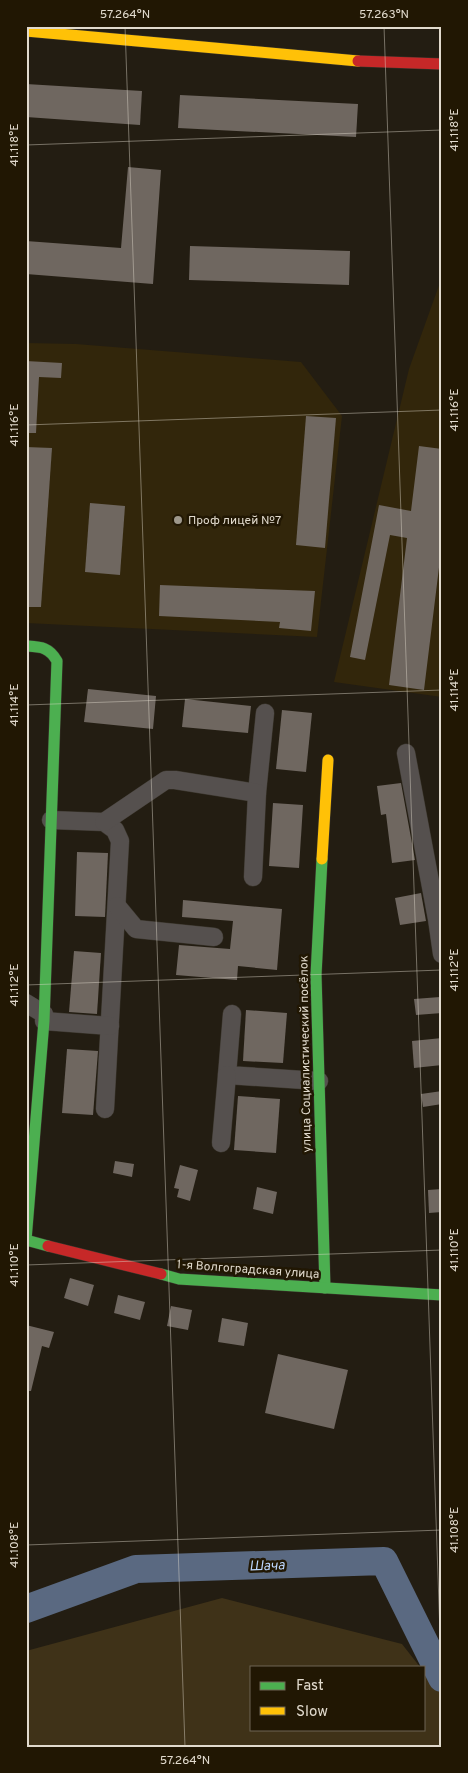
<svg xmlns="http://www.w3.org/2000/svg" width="468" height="1773" font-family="Overpass,sans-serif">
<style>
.built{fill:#32260b}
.green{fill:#3f3218}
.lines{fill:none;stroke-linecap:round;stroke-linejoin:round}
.river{stroke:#5a6981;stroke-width:28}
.building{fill:#6f6760}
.street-casing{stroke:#3c372e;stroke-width:19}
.fast-casing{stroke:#3c372e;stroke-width:12}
.slow-casing{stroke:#3c372e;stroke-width:12}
.jam-casing{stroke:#3c372e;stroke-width:12}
.street{stroke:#55504e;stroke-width:18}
.fast{stroke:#4caf50;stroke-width:11}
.slow{stroke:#ffc107;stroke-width:11}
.jam{stroke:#c62828;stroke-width:11}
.ticks{fill:none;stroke:#e1dacd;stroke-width:1;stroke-opacity:0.45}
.poi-dot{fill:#9e988c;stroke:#211703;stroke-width:2}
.labels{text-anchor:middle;stroke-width:5;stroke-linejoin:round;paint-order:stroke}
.poi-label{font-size:12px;fill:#e1dacd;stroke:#211703;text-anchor:start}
.street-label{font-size:12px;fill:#e1dacd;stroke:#211703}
.water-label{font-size:14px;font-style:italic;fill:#bcd6fe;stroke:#211703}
.neatline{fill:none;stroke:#e1dacd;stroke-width:2}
.ticks-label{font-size:12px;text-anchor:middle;fill:#e1dacd}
</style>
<rect width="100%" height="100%" fill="#231d12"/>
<g class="built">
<path d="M 442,277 L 442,697 L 334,682 L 409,369 Z"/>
<path d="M 26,343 L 76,344 L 301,362 L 342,416 L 317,637 L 26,623 Z"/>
</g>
<path class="green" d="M 222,1598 L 402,1644 L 420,1667 L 252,1667 L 252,1729 L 424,1729 L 424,1672 L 442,1695 L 442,1747 L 26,1747 L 26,1651 Z"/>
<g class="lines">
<path class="river" d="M 26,1609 L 136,1569 L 384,1561 L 442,1678"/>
</g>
<g class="building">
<path d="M 26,84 L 142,91 L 140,125 L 26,117 Z"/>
<path d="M 180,95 L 358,104 L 356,137 L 178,128 Z"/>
<path d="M 128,167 L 161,170 L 153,284 L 26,274 L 26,241 L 121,248 Z"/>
<path d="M 190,246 L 350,251 L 349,285 L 189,280 Z"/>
<path d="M 26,361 L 62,363 L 61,378 L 39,377 L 36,433 L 26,433 Z"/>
<path d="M 306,416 L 336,418 L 325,548 L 296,545 Z"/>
<path d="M 419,446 L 442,449 L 442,543 L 424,690 L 389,685 L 407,538 L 390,535 L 365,660 L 350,657 L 379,505 L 411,511 Z"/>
<path d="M 26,447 L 52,448 L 41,607 L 26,607 Z"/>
<path d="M 90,503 L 125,506 L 120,575 L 85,572 Z"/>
<path d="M 160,585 L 315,591 L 311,631 L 279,628 L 280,622 L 159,616 Z"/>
<path d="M 88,689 L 156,696 L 153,729 L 84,722 Z"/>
<path d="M 185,699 L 251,706 L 248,733 L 182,727 Z"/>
<path d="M 282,710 L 312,713 L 306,772 L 276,769 Z"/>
<path d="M 401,783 L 415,860 L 392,863 L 386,814 L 381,815 L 377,786 Z"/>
<path d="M 273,803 L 303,805 L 299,868 L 269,866 Z"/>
<path d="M 77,852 L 108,853 L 105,917 L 75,916 Z"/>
<path d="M 421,893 L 426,921 L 400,925 L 395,898 Z"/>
<path d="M 183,900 L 282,909 L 277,970 L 238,966 L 237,980 L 176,975 L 179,945 L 230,949 L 233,921 L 182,917 Z"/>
<path d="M 74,951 L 101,953 L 97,1014 L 69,1012 Z"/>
<path d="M 440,997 L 442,1013 L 416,1015 L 414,999 Z"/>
<path d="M 246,1010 L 287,1013 L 283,1063 L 243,1061 Z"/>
<path d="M 442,1038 L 442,1065 L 414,1068 L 412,1041 Z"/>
<path d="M 67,1049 L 98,1051 L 93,1115 L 62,1113 Z"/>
<path d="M 442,1091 L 442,1104 L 423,1107 L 421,1094 Z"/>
<path d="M 238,1096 L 280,1099 L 276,1153 L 234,1150 Z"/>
<path d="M 115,1161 L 134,1164 L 132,1177 L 113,1173 Z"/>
<path d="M 180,1165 L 198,1170 L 190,1201 L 177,1197 L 179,1189 L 174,1188 Z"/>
<path d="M 257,1187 L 277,1192 L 273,1214 L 253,1209 Z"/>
<path d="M 442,1189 L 442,1212 L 429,1213 L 428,1190 Z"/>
<path d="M 70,1278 L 94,1285 L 88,1306 L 64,1298 Z"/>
<path d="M 118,1295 L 145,1302 L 140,1320 L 114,1313 Z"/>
<path d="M 171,1306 L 192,1310 L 188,1330 L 167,1326 Z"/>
<path d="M 222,1318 L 248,1323 L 244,1346 L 218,1342 Z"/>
<path d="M 26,1325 L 54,1332 L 49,1348 L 42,1346 L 31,1391 L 26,1391 Z"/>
<path d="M 278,1354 L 348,1370 L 334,1429 L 265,1413 Z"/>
</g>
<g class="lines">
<defs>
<g id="street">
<path d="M 406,753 L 437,919 L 442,954"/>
<path d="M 257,793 L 265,713"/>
<path d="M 51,820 L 104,822 L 115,830 L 120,841 L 105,1109"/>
<path d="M 104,822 L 166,780 L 175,780 L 257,793 L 253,877"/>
<path d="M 117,906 L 136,929 L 214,937"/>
<path d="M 26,1003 L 44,1014"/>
<path d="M 232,1014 L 227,1075 L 319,1081"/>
<path d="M 44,1021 L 110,1026"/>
<path d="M 221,1143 L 227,1075"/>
</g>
<g id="fast">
<path d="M 26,646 C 41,647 49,647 57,661 L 44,1021 L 26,1240 L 48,1246"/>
<path d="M 322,859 L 316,975 L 325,1288"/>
<path d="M 161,1274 L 179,1279 L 442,1295"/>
</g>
<g id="slow">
<path d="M 26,31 L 358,61"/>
<path d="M 322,859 L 328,760"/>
</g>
<g id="jam">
<path d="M 358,61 L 442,64"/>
<path d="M 48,1246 L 161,1274"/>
</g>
</defs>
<use href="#street" class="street-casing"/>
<use href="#fast" class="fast-casing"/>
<use href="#slow" class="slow-casing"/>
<use href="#jam" class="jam-casing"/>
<use href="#street" class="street"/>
<use href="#fast" class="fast"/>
<use href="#slow" class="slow"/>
<use href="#jam" class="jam"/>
</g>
<path class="ticks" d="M 125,26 L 185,1747M 384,26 L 442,1691M 26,145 L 442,130M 26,425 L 442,410M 26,705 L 442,690M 26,985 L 442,970M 26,1265 L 442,1250M 26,1545 L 442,1530"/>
<circle class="poi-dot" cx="178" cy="520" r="5"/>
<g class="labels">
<g class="poi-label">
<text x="188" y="524">Проф лицей №7</text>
</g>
<g class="street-label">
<text transform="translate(305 1054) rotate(-91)" y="4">улица Социалистический посёлок</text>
<text transform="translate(248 1269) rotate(4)" y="4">1-я Волгоградская улица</text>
</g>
<g class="water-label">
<text transform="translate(267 1565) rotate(-2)" y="5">Шача</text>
</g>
</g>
<rect width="468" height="1773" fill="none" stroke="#211703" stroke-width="55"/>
<rect x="250" y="1666" width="175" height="65" fill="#211703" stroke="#6e6554"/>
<rect x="260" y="1682" width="25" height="8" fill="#4caf50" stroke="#6e6554"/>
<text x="296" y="1690" font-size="15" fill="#e1dacd">Fast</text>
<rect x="260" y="1707" width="25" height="8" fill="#ffc107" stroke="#6e6554"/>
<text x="296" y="1716" font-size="15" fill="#e1dacd">Slow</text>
<rect x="28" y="28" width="412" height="1718" class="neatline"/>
<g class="ticks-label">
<text x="125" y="18">57.264°N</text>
<text x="384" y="18">57.263°N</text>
<text transform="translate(454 130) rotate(-90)" y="4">41.118°E</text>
<text transform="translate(14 145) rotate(-90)" y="4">41.118°E</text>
<text transform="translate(454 410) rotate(-90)" y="4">41.116°E</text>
<text transform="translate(14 425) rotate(-90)" y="4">41.116°E</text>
<text transform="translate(454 690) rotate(-90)" y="4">41.114°E</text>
<text transform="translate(14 705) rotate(-90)" y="4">41.114°E</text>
<text transform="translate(454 970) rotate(-90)" y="4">41.112°E</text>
<text transform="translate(14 985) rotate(-90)" y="4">41.112°E</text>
<text transform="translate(454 1250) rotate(-90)" y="4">41.110°E</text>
<text transform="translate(14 1265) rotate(-90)" y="4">41.110°E</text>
<text transform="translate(454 1530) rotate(-90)" y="4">41.108°E</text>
<text transform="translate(14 1545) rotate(-90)" y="4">41.108°E</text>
<text x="185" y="1764">57.264°N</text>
</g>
</svg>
